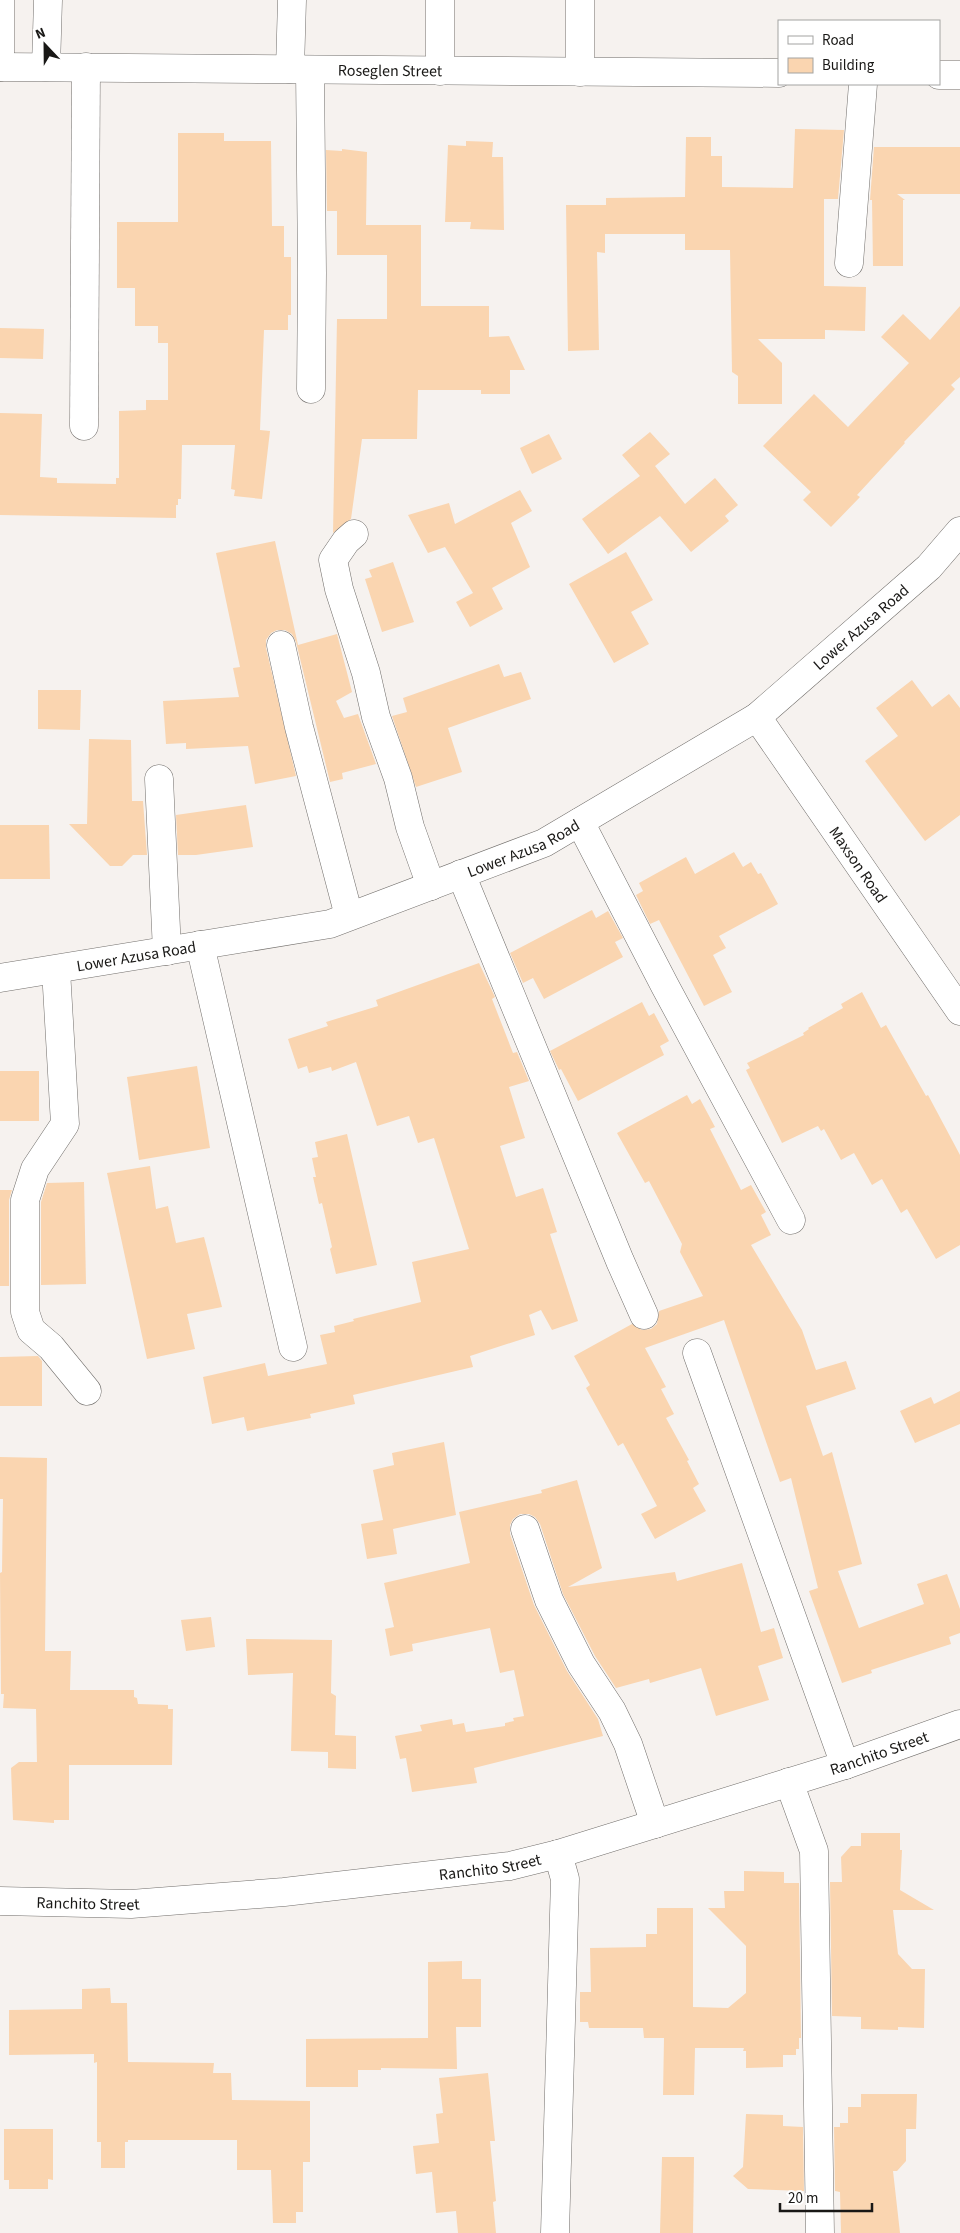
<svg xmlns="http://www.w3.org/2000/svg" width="960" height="2233" font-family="'Source Sans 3',sans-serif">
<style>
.building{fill:#fad5b0}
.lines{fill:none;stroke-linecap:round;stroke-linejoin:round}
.minor-casing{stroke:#726f6c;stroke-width:29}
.major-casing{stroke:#726f6c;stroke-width:29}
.minor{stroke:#fff;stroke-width:28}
.major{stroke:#fff;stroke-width:28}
.labels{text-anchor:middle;stroke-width:5;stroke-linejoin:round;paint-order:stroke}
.street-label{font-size:16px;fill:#191816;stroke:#fff}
</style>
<rect width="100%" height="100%" fill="#f6f2ef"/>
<g class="building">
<path d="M 795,129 L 844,130 L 838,199 L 824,199 L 824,286 L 866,287 L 865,331 L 825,330 L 825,339 L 758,339 L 782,363 L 782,404 L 738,404 L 738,376 L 732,372 L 730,250 L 685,250 L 685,234 L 605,234 L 605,253 L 597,252 L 599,350 L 568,351 L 566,205 L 606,205 L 606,198 L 685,197 L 686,137 L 711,137 L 711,156 L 722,156 L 722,187 L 793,188 Z"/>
<path d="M 178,133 L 224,133 L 224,141 L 271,141 L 272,226 L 284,226 L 284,257 L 291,257 L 291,315 L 288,315 L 288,330 L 264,330 L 260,430 L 270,431 L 262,499 L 234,496 L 235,490 L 231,489 L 235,445 L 182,445 L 181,499 L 178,499 L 178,505 L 176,505 L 176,518 L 0,515 L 0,413 L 42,414 L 40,477 L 57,478 L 57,483 L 116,484 L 116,478 L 119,478 L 119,411 L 146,410 L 146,400 L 168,400 L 168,343 L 158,343 L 158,326 L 135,326 L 135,288 L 117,288 L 117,222 L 178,222 Z"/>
<path d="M 466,141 L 493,142 L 492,157 L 503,157 L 504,230 L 470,229 L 471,222 L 445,222 L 448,145 L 466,146 Z"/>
<path d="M 874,147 L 960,147 L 960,194 L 897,194 L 905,200 L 903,200 L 903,266 L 873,266 L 872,200 L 870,200 Z"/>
<path d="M 342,149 L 367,152 L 366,225 L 421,225 L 421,306 L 489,306 L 489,337 L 509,336 L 525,370 L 510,370 L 510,394 L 481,394 L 481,390 L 418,390 L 417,439 L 362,439 L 351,519 L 333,533 L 337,319 L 387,319 L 387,255 L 337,255 L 337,211 L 327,211 L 326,150 L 342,151 Z"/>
<path d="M 960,306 L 960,377 L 951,385 L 955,389 L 904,442 L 905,443 L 857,495 L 860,497 L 831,527 L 803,500 L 811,492 L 763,446 L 814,394 L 848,427 L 909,363 L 881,337 L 903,314 L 930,340 Z"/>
<path d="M 0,328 L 44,329 L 43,359 L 0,358 Z"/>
<path d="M 650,432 L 670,454 L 655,466 L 685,504 L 715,478 L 738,505 L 725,516 L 729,521 L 691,552 L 660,516 L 608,554 L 582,519 L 640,476 L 622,455 Z"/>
<path d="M 549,434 L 562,459 L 532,474 L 520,448 Z"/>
<path d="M 520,490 L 532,511 L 511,523 L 530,567 L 492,588 L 503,609 L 470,627 L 456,602 L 473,593 L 445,547 L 428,553 L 408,515 L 449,503 L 455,524 Z"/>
<path d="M 275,541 L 298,645 L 337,634 L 352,692 L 336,701 L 344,718 L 358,714 L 376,764 L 342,773 L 343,779 L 330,782 L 296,642 L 292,634 L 285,630 L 277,630 L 271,633 L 266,640 L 266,648 L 296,776 L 255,784 L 248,746 L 186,749 L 186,743 L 166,744 L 163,701 L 239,697 L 233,668 L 240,667 L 216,553 Z"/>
<path d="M 626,552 L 653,600 L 631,612 L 649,644 L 614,663 L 569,584 Z"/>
<path d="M 393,562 L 414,622 L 382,632 L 365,579 L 372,577 L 369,570 Z"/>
<path d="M 499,664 L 504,677 L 521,672 L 531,699 L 448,728 L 462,772 L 416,787 L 392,716 L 407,712 L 403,698 Z"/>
<path d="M 912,680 L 932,707 L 949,694 L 960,708 L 960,815 L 925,841 L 865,761 L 898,736 L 876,708 Z"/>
<path d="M 38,690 L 81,690 L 80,730 L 38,729 Z"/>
<path d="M 89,739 L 131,740 L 132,801 L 143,801 L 147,855 L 133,855 L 122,866 L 110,866 L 69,824 L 87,824 Z"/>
<path d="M 246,805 L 253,847 L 196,855 L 178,855 L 176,815 Z"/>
<path d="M 0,825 L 49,825 L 50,879 L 0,879 Z"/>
<path d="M 734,852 L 743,867 L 751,862 L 758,874 L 761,873 L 778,904 L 719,936 L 726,948 L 713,955 L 732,992 L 704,1006 L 659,920 L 650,924 L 636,895 L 643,891 L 639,883 L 686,857 L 695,874 Z"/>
<path d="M 592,910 L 596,918 L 608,911 L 623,938 L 615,942 L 623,957 L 544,999 L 533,978 L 523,983 L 510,953 Z"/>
<path d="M 479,963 L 495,997 L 492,999 L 513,1053 L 517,1052 L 529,1081 L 509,1087 L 525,1138 L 500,1146 L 516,1197 L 543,1188 L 557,1232 L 550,1234 L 578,1321 L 552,1330 L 541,1310 L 529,1315 L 535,1335 L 470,1356 L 473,1367 L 353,1395 L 355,1404 L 310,1414 L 311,1418 L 247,1431 L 244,1417 L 212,1424 L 203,1377 L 265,1363 L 268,1376 L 327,1364 L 320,1335 L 335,1332 L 334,1326 L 354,1321 L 353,1319 L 421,1302 L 412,1262 L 469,1249 L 434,1138 L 418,1143 L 409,1116 L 377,1126 L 356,1062 L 332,1071 L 331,1067 L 309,1073 L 307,1066 L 298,1069 L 288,1039 L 328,1026 L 326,1022 L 378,1006 L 376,1000 Z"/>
<path d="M 862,992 L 881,1028 L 886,1025 L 926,1096 L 928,1095 L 960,1155 L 960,1245 L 936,1259 L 907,1209 L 901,1213 L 882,1179 L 872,1185 L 854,1153 L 841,1160 L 824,1129 L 821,1131 L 818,1126 L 782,1143 L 746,1070 L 750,1068 L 747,1063 L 804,1035 L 803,1033 L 809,1029 L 808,1028 L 843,1008 L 841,1004 Z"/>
<path d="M 642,1002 L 649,1016 L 654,1013 L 669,1041 L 660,1046 L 664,1055 L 578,1101 L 561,1069 L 559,1070 L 550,1051 Z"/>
<path d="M 197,1066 L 210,1148 L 139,1160 L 127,1077 Z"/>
<rect x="0" y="1071" width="39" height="50"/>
<path d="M 687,1095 L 692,1104 L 700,1099 L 715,1127 L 710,1129 L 741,1190 L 751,1185 L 766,1212 L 761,1215 L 771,1235 L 751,1245 L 802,1330 L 816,1370 L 846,1361 L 856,1389 L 806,1406 L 823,1456 L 832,1452 L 862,1564 L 838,1571 L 859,1628 L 924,1604 L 917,1584 L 947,1574 L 960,1609 L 960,1633 L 949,1637 L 951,1644 L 871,1670 L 872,1673 L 842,1683 L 809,1591 L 818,1588 L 791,1478 L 780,1482 L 724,1320 L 645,1348 L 666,1387 L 661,1389 L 674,1414 L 666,1418 L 689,1460 L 687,1461 L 699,1484 L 693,1488 L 706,1511 L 655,1539 L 641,1514 L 657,1506 L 623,1443 L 618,1446 L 586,1388 L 590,1385 L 574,1356 L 632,1324 L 642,1330 L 651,1329 L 657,1324 L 659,1311 L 703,1296 L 680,1252 L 682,1244 L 649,1181 L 645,1183 L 617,1133 Z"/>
<path d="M 347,1134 L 377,1265 L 336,1274 L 330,1249 L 332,1247 L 322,1203 L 319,1204 L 313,1177 L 316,1177 L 312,1158 L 318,1157 L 315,1142 Z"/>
<path d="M 150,1166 L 156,1209 L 168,1206 L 176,1243 L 204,1237 L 222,1307 L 187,1314 L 195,1349 L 147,1359 L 107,1173 Z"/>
<path d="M 84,1182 L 86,1284 L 41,1285 L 41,1202 L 47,1183 Z"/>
<path d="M 0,1190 L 12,1190 L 9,1200 L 9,1286 L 0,1286 Z"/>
<path d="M 38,1356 L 42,1361 L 42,1406 L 0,1406 L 0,1357 Z"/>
<path d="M 960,1391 L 960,1424 L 915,1443 L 900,1411 L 931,1397 L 934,1404 Z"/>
<path d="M 444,1442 L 456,1515 L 393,1529 L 397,1554 L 367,1559 L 361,1524 L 383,1520 L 373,1470 L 394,1465 L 392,1453 Z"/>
<path d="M 0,1457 L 47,1458 L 45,1651 L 71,1651 L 70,1690 L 134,1690 L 134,1697 L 137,1698 L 138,1704 L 168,1705 L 168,1709 L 173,1709 L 172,1765 L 69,1765 L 69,1820 L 54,1820 L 54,1823 L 13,1820 L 11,1768 L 19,1762 L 37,1762 L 36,1709 L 3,1708 L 4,1694 L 1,1694 L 0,1573 L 2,1572 L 3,1499 L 0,1499 Z"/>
<path d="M 577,1480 L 602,1568 L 568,1587 L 675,1572 L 677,1581 L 742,1563 L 761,1632 L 774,1628 L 783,1658 L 758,1666 L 769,1700 L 716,1716 L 701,1668 L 650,1683 L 649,1679 L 616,1688 L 595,1656 L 563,1594 L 540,1524 L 535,1517 L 529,1514 L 520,1514 L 513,1519 L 510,1525 L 510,1534 L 534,1605 L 567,1671 L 598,1719 L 603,1736 L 474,1768 L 477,1783 L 412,1792 L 406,1758 L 400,1759 L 395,1736 L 422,1731 L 420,1725 L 452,1719 L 453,1725 L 464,1723 L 466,1732 L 505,1726 L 505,1723 L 514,1721 L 513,1718 L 524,1716 L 514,1670 L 500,1673 L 490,1628 L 412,1644 L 413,1651 L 390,1656 L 385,1629 L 394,1627 L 384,1583 L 470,1563 L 459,1512 L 542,1493 L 541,1490 Z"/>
<path d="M 211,1617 L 215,1647 L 186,1651 L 181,1620 Z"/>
<path d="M 246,1639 L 332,1640 L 331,1693 L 336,1696 L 335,1735 L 356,1736 L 356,1769 L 328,1768 L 328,1752 L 291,1751 L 293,1673 L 248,1675 Z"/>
<path d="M 861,1833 L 900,1833 L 900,1850 L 902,1850 L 900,1890 L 934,1910 L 893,1910 L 898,1954 L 912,1969 L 925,1969 L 924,2028 L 898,2027 L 898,2030 L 861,2029 L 861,2017 L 832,2016 L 830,1882 L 842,1882 L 841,1857 L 851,1846 L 861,1846 Z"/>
<path d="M 744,1871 L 784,1872 L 784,1883 L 799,1883 L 801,2038 L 799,2038 L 799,2049 L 796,2049 L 796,2055 L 783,2055 L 783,2067 L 746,2068 L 746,2051 L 743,2051 L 744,2048 L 695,2048 L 694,2095 L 663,2095 L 664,2038 L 644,2038 L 643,2028 L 589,2028 L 588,2022 L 580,2022 L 580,1992 L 591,1992 L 590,1948 L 646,1947 L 646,1934 L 657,1934 L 657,1908 L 693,1908 L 693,2007 L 728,2008 L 746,1993 L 746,1946 L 708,1908 L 725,1908 L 724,1891 L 744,1891 Z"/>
<path d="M 462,1961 L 462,1979 L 481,1979 L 481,2027 L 456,2027 L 457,2069 L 381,2068 L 381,2070 L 358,2070 L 358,2087 L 306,2087 L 306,2039 L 428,2038 L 428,1962 Z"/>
<path d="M 110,1988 L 111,2003 L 127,2003 L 128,2062 L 214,2063 L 213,2073 L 231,2073 L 232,2100 L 310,2101 L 310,2162 L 303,2162 L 303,2212 L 296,2212 L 296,2223 L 273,2223 L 271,2170 L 237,2170 L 237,2140 L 128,2140 L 128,2142 L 125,2142 L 125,2168 L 101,2168 L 101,2142 L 97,2142 L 97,2062 L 94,2063 L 94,2054 L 9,2055 L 9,2010 L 82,2009 L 82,1989 Z"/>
<path d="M 488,2073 L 495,2141 L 490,2141 L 496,2201 L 493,2202 L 496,2233 L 458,2233 L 456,2211 L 436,2213 L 432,2172 L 416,2174 L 413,2146 L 439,2143 L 436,2114 L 443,2113 L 439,2078 Z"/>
<path d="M 861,2094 L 917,2094 L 916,2129 L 906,2129 L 906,2161 L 897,2171 L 893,2171 L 900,2233 L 841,2233 L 840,2192 L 835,2191 L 834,2127 L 840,2127 L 840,2123 L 848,2123 L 848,2107 L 861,2107 Z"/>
<path d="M 746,2114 L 783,2115 L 783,2126 L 803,2127 L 804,2191 L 748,2189 L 733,2176 L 743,2167 Z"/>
<path d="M 4,2129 L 53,2129 L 53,2180 L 48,2179 L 48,2189 L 9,2189 L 9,2180 L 4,2180 Z"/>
<path d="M 662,2157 L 694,2157 L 693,2233 L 660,2233 Z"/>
</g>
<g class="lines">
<defs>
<g id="minor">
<path d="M 440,0 L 440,71"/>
<path d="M 580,0 L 580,72"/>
<path id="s1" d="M 0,67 L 779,73"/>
<path d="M 0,67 L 0,0"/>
<path d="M 46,67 L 48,0"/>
<path d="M 290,69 L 292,0"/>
<path d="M 310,70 L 312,273 L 311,389"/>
<path d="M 939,75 L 960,75"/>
<path d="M 849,263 L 863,84"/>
<path d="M 84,426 L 86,67"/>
<path d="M 354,534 L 346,541 L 333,560 L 339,589 L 366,673 L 376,717 L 398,778 L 410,827 L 431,886"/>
<path d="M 281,645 L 299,727 L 349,916"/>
<path id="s2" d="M 757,717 L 960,1011"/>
<path d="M 159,779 L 167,951"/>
<path d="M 580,822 L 665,986 L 791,1220"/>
<path d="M 461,874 L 620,1261 L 644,1315"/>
<path d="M 200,945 L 293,1347"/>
<path d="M 56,970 L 65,1124 L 35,1169 L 25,1200 L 25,1312 L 31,1330 L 51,1347 L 87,1391"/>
<path d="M 697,1353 L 845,1765"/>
<path d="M 525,1529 L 549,1600 L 581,1664 L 612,1711 L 628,1744 L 655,1824"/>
<path d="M 789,1782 L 814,1851 L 820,2233"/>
<path id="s3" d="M 0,1901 L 131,1904 L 284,1892 L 510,1866 L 558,1854 L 845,1765 L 960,1724"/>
<path d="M 555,2233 L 565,1879 L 558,1854"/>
</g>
<g id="major">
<path id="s4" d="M 0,978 L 330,924 L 544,843 L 757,717 L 929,567 L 960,531"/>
</g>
</defs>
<use href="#minor" class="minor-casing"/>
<use href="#major" class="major-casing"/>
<use href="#minor" class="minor"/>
<use href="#major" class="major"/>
</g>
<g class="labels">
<g class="street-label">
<text dy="6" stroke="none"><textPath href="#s1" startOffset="390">Roseglen Street</textPath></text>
<text dy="6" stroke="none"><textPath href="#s4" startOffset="948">Lower Azusa Road</textPath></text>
<text dy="6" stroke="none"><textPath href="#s4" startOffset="542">Lower Azusa Road</textPath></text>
<text dy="6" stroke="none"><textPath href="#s2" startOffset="179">Maxson Road</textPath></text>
<text dy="6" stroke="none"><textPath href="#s4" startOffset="138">Lower Azusa Road</textPath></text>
<text dy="6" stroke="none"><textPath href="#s3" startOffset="898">Ranchito Street</textPath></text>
<text dy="6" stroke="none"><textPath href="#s3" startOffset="492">Ranchito Street</textPath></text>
<text dy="6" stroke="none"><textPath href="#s3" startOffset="88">Ranchito Street</textPath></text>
</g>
</g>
<rect x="778" y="20" width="162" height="65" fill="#ffffff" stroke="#a3a3a2"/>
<rect x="788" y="36" width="25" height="8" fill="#ffffff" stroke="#a3a3a2"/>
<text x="822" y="45" font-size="15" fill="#191816">Road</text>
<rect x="788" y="58" width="25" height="15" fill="#fad5b0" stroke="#a3a3a2"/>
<text x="822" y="70" font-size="15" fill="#191816">Building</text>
<g transform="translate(45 45) rotate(338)" stroke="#ffffff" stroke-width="4" paint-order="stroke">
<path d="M0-4L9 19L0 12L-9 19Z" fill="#191816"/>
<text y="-8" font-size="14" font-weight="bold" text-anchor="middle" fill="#191816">N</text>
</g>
<path d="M780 2203v8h92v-8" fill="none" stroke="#191816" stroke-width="2.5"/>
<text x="788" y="2203" font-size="15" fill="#191816" stroke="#ffffff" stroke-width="4" paint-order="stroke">20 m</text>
</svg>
